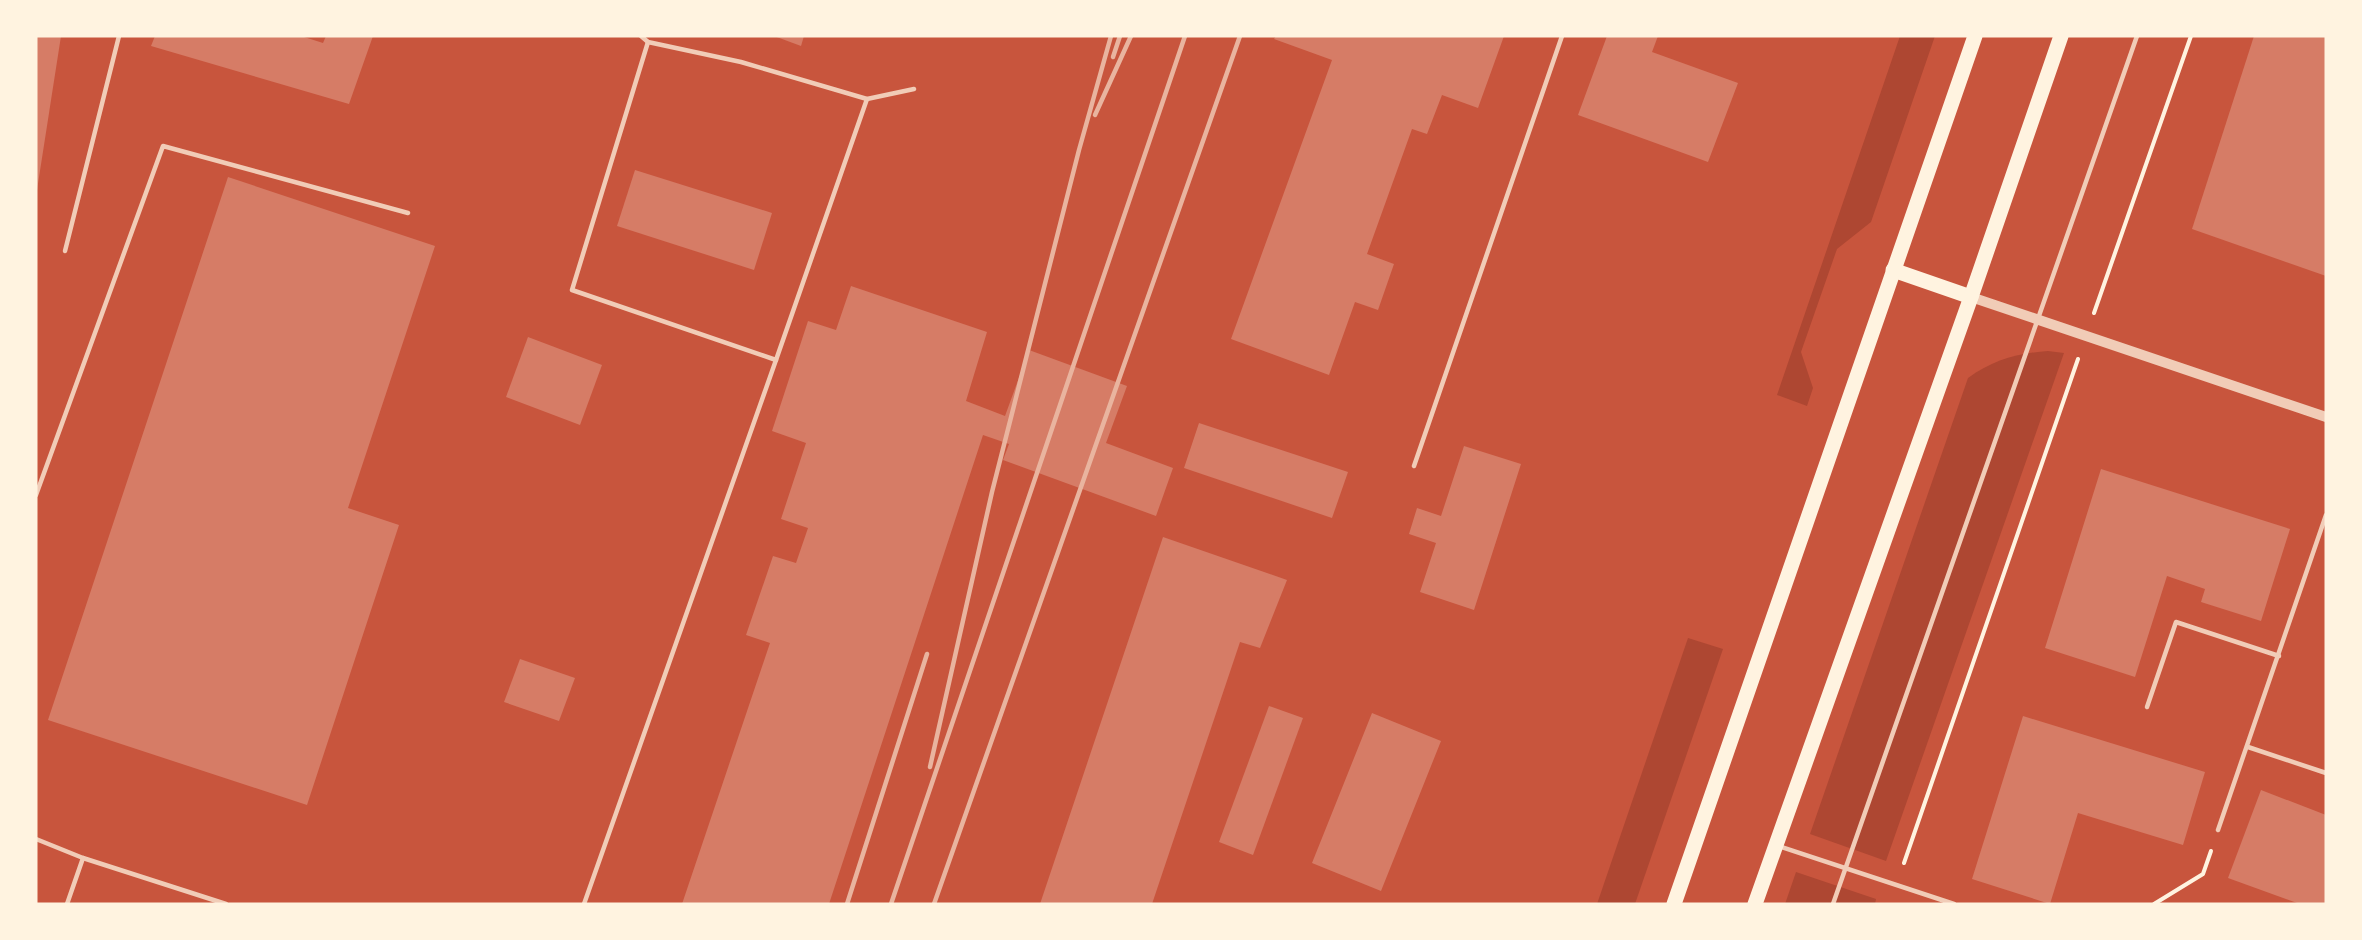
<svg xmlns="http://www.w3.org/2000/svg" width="2362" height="940" font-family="Lato,sans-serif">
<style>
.green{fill:#ae4732}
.building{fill:#d67c66}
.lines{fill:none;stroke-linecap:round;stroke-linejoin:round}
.path{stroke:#fff3e0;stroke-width:4}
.service{stroke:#f1ccb7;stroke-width:4.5}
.tertiary{stroke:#f1ccb7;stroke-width:10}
.primary{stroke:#fff3e0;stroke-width:15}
.rail{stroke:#e9b49f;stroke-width:4.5}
</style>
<rect width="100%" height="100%" fill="#c8553d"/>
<g class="green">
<path d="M 1900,36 L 1935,36 L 1871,222 L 1837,249 L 1801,352 L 1813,388 L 1807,406 L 1777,395 Z"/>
<path d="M 2048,351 L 2064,353 L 1886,861 L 1810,834 L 1968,378 C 1993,360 2018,353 2048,351 Z"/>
<path d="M 1688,638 L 1723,649 L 1635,904 L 1597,904 Z"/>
<path d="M 1796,872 L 1876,899 L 1875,904 L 1785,904 Z"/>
</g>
<g class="building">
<path d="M 36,36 L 61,36 L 37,190 L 36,190 Z"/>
<path d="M 155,36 L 301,36 L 323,43 L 326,36 L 373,36 L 349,104 L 151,46 Z"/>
<path d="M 774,36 L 804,36 L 801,46 Z"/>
<path d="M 1276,36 L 1504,36 L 1478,108 L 1442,95 L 1427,134 L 1412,129 L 1367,254 L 1394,264 L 1378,310 L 1355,302 L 1329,375 L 1231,339 L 1332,60 L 1274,39 Z"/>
<path d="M 1607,36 L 1658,36 L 1652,52 L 1738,83 L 1708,162 L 1578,115 Z"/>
<path d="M 2254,36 L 2326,36 L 2326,276 L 2192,229 Z"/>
<path d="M 635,170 L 772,213 L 754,270 L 617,226 Z"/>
<path d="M 228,177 L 435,246 L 348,508 L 399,525 L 307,805 L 48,720 Z"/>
<path d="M 851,286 L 987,332 L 966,401 L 1005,416 L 1029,350 L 1127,386 L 1106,443 L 1173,468 L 1156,516 L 1003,460 L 1009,444 L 983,435 L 829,904 L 682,904 L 770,643 L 746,635 L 773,556 L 796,563 L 808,528 L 781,519 L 806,443 L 772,431 L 808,321 L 836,330 Z"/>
<path d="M 528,337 L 602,365 L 580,425 L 506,397 Z"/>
<path d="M 1199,423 L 1348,472 L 1332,518 L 1184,468 Z"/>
<path d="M 1464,446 L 1521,464 L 1474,610 L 1420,592 L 1436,543 L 1409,534 L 1417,508 L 1441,516 Z"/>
<path d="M 2101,469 L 2290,529 L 2261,621 L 2201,602 L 2205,589 L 2167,576 L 2135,677 L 2045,648 Z"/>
<path d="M 1163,537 L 1287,580 L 1260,648 L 1240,642 L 1152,904 L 1040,904 Z"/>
<path d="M 520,659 L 575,678 L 559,721 L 504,702 Z"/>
<path d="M 1269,706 L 1303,718 L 1253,855 L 1219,842 Z"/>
<path d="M 1372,713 L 1441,741 L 1381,891 L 1312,863 Z"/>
<path d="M 2023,716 L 2205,772 L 2183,845 L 2078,813 L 2050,904 L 1972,879 Z"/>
<path d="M 2261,790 L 2326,815 L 2326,904 L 2300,904 L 2228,878 Z"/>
</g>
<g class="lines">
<g class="path">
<path d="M 2094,313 L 2191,36"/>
<path d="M 1904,863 L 2078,359"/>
<path d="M 2154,904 L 2203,874 L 2211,851"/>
</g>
<g class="service">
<path d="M 641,36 L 648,42 L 741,62 L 867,99 L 914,89"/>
<path d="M 648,42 L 572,290 L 776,360 L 867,99"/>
<path d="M 65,251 L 119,36"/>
<path d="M 1414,466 L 1562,36"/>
<path d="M 36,495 L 163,146 L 408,213"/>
<path d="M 2147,707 L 2176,622 L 2279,656"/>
<path d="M 2248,747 L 2326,773"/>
<path d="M 2218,830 L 2326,515"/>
<path d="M 36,839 L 83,858 L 226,904"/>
<path d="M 1778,846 L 1954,904"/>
<path d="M 67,904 L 83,858"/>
<path d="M 584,904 L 776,360"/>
<path d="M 1833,904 L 2137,36"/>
</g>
<path class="tertiary" d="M 1971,297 L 2326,417"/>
<g class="primary">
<path d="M 1893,270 L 1971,297"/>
<path d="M 1674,904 L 1975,36"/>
<path d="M 1755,904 L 1971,297 L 2061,36"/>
</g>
<g class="rail">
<path d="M 1113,57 L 1120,36"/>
<path d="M 1095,115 L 1131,36"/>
<path d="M 930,767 L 992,492 L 1079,150 L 1111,36"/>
<path d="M 847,904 L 927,654"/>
<path d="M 891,904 L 1185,36"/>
<path d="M 934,904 L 1240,36"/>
</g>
</g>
<rect width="2362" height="940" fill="none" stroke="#fff3e0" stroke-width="75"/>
</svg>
